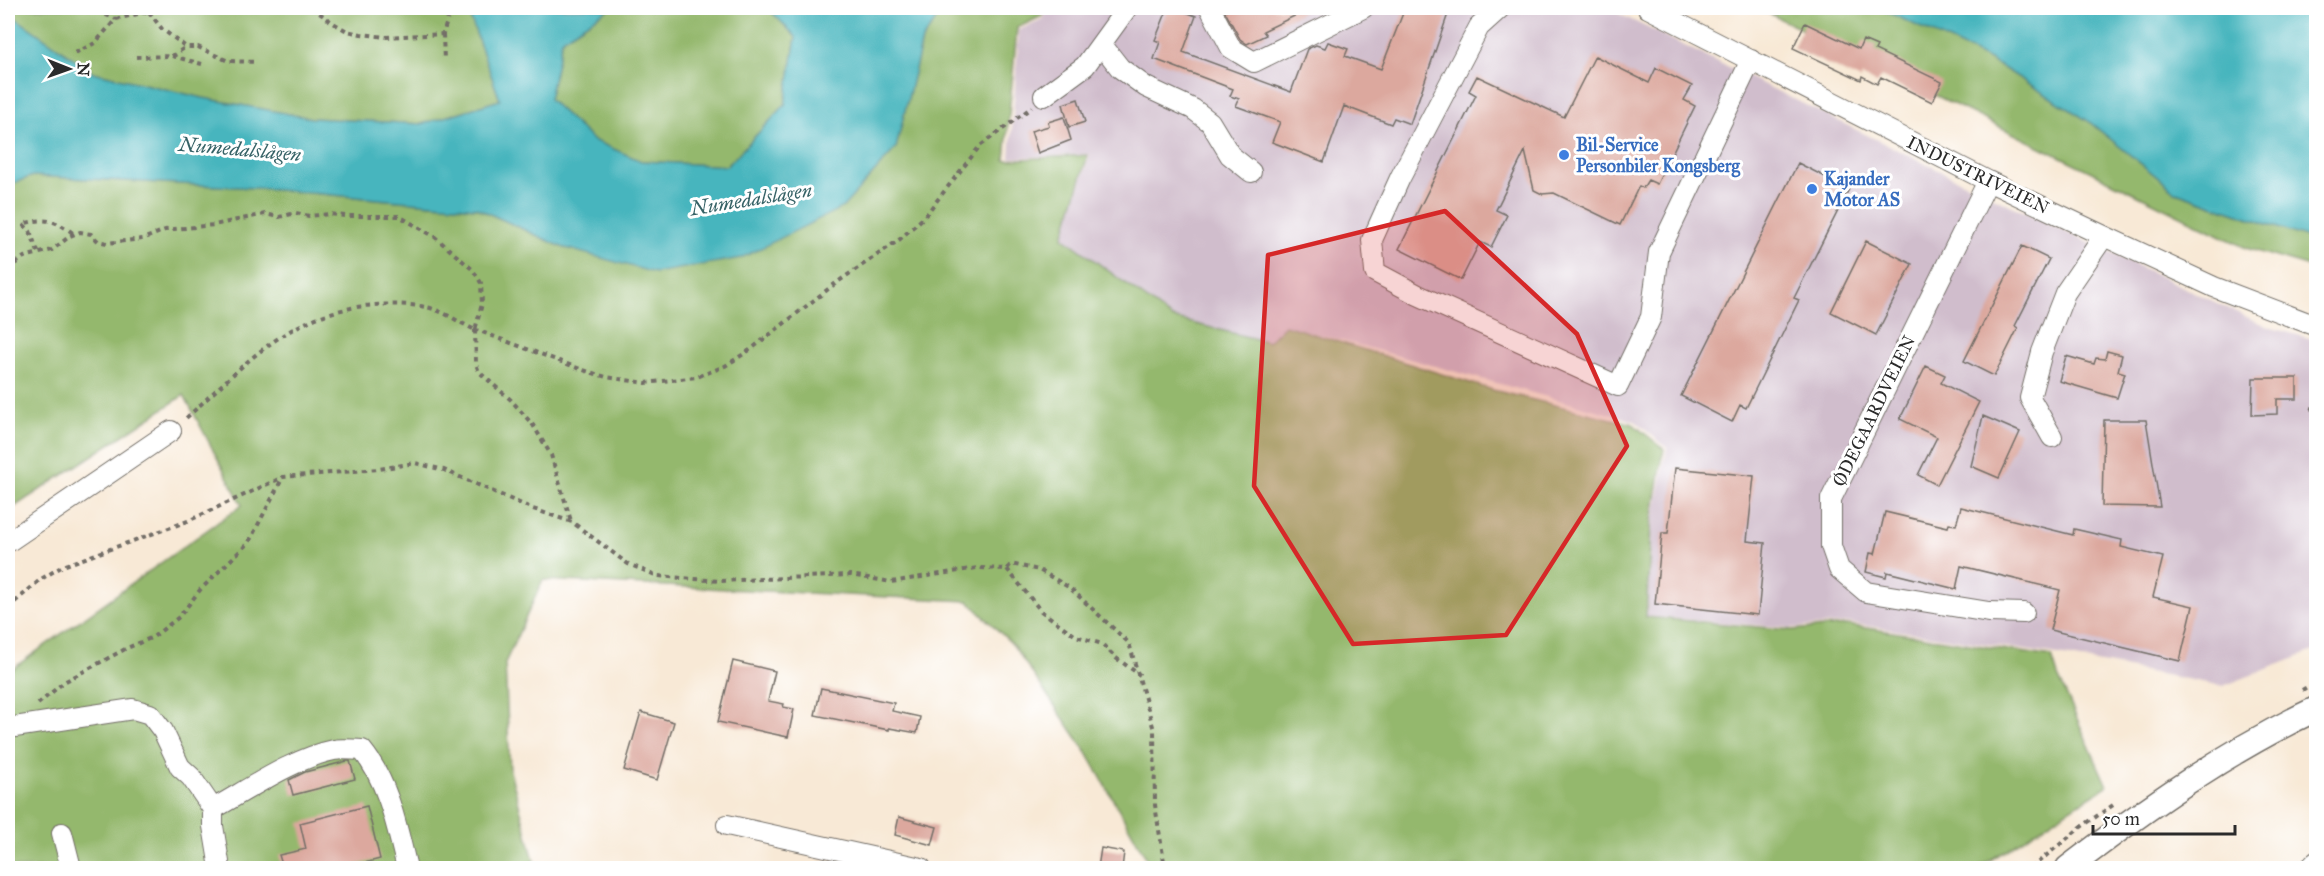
<svg xmlns="http://www.w3.org/2000/svg" width="2324" height="876" font-family="'IM FELL Great Primer',serif">
<style>
.industrial{fill:#d0bdcc}
.forest{fill:#94b86d;stroke:#60724c;stroke-width:1.5}
.water{fill:#46b5be;stroke:#387074;stroke-width:1.5}
.building{fill:#dca89e}
.lines{fill:none;stroke-linecap:round;stroke-linejoin:round}
.minor-casing{stroke:#736e67;stroke-width:22}
.major-casing{stroke:#736e67;stroke-width:27}
.path{stroke:#736e67;stroke-width:4;stroke-dasharray:4.5 4.5;stroke-linecap:butt}
.minor{stroke:#fff;stroke-width:20}
.major{stroke:#fff;stroke-width:24}
.marked{fill:#d62828;fill-opacity:0.2;stroke:#d62828;stroke-width:4.5;stroke-linejoin:round}
.shop-dot{fill:#3f7fe0;stroke:#fff;stroke-width:2}
.labels{text-anchor:middle;dominant-baseline:central;stroke-width:6;stroke-linejoin:round;paint-order:stroke}
.shop-label{font-size:18px;font-weight:bold;fill:#366cbe;stroke:#fff;text-anchor:start}
.street-label{font-size:18px;fill:#2b2b2b;stroke:#fff}
.water-label{font-size:20px;font-style:italic;fill:#366266;stroke:#fff}
</style>
<rect width="100%" height="100%" fill="#fff"/>
<filter id="ink" filterUnits="userSpaceOnUse"><feTurbulence type="fractalNoise" baseFrequency=".0167" numOctaves="2"/><feDisplacementMap in="SourceGraphic" scale="12" xChannelSelector="R" yChannelSelector="G"/><feConvolveMatrix kernelMatrix="1 2 1 2 8 2 1 2 1" color-interpolation-filters="sRGB"/></filter>
<filter id="wash" filterUnits="userSpaceOnUse"><feTurbulence type="fractalNoise" baseFrequency=".008" numOctaves="4" result="noise"/><feDisplacementMap in="SourceGraphic" scale="24" xChannelSelector="R" yChannelSelector="G"/><feGaussianBlur stdDeviation="1.35" result="paint"/><feColorMatrix in="noise" values="0 0 0 0 0 0 0 0 0 0 0 0 0 0 0 0 0 1.4 0 .05"/><feComposite in="paint" operator="in"/></filter>
<g filter="url(#wash)">
<rect width="100%" height="100%" fill="#f8e9d6"/>
<path class="industrial" d="M1043 8H1607L2051 225 2268 327 2316 340V650L2223 686 2064 656 1848 623 1792 628 1647 616 1652 527 1667 448 1635 421 1285 325 1268 342 1173 318 1063 237 1090 154 1010 158 1019 30 1044 18Z"/>
<path class="forest" d="M8 8H467L500 100 422 124 311 118 203 98 93 72 8 13Z
M610 8H768L796 37 785 105 727 166 641 161 633 158 593 140 549 99 562 39Z
M944 8H1042V16L1017 28 1005 160 1088 155 1063 237 1172 318 1268 342 1285 325 1493 390 1633 424 1664 449 1651 527 1646 617 1792 630 1847 625 2052 657 2058 676 2107 786 1978 868H1149V863L1087 753 1013 645 968 601 543 580 505 663 510 771 536 868H8V672L242 505 184 395 8 511V185L33 176 255 188 477 208 562 247 843 207 896 148 922 40Z
M1758 8H1879L1890 12 1992 61 2087 120 2176 192 2316 241V269L2246 248Z"/>
<path class="water" d="M467 8H610L562 39 549 99 593 140 641 161 727 166 785 105 796 37 768 8H944L922 40 896 148 843 207 741 258 655 273 562 247 477 208 255 188 33 176 8 185V13L93 72 203 98 311 118 422 124 500 100Z
M1879 8H2316V241L2176 192 2087 120 1992 61Z"/>
<g id="blocks">
<path class="building" d="M1168 8H1175L1196 16 1183 52 1291 92 1307 49 1316 45 1325 48 1328 42 1348 49 1345 56 1381 69 1405 8H1450L1410 124 1394 118 1391 124 1344 106 1324 162 1272 142 1280 122 1236 106 1239 99 1230 96 1233 89 1154 59 1160 42 1155 40Z
M1223 8H1311L1263 31 1266 35 1247 44 1240 39Z
M1805 23 1859 49 1863 40 1877 46 1875 50 1942 82 1932 102 1881 77 1877 84 1862 76 1861 80 1793 48Z
M1595 56 1649 83 1656 68 1692 86 1684 100 1695 106 1657 184 1648 180 1643 188 1639 186 1620 225 1554 193 1542 194 1534 190 1525 151 1496 210 1507 215 1491 247 1480 242 1461 280 1399 249 1476 95 1469 91 1477 76 1564 117Z
M1078 99 1085 122 1069 127 1063 104Z
M1064 117 1071 140 1038 153 1031 131 1049 126 1048 122Z
M1798 163 1849 189 1794 298 1799 300 1776 347 1746 408 1740 405 1732 422 1681 396Z
M1866 241 1912 264 1876 335 1831 312Z
M2022 246 2049 259 2015 326 2018 328 1994 376 1964 361Z
M2107 351 2122 355 2118 371 2125 373 2117 398 2059 381 2066 356 2094 364 2096 358 2105 359Z
M1926 366 1945 375 1941 383 1979 402 1937 485 1918 475 1937 437 1900 419Z
M2253 378H2297V399H2277V414L2252 415Z
M1983 416 2020 432 1999 478 1971 466Z
M2104 420H2146L2160 507 2102 506Z
M1675 468 1754 476 1747 541 1765 543 1758 615 1655 604 1662 533H1668Z
M1961 507 2073 535 2074 529 2122 540 2121 547 2163 557 2153 597 2193 606 2180 661 2050 630 2060 590 1961 566 1956 589 1887 572 1886 577 1866 572 1870 553 1875 554 1885 512 1948 527 1949 524 1956 525Z
M733 661 775 671 768 701 784 704 783 707 794 709 788 737 718 722Z
M821 688 894 703 892 711 920 717 917 733 889 728V730L815 715Z
M641 712 674 722 657 780 624 770Z
M347 761H350L355 779 293 795 289 780 305 772Z
M367 806 380 859 353 866V868H283L279 855 306 849 300 823Z
M899 817 937 827 932 845 895 835Z
M1101 848 1124 852 1122 868H1098Z"/>
</g>
</g>
<g filter="url(#ink)">
<use href="#blocks" fill-opacity="0" stroke="#736e67" stroke-width="1.5"/>
<g class="lines">
<g class="minor-casing">
<path id="minor" d="M1210 8 1231 48 1254 62 1363 8
M1500 8 1479 27 1400 178 1372 240 1375 272 1418 295 1618 386 1651 317 1659 252 1751 60
M1648 8 1988 181 2104 236 2214 287 2316 326
M1102 45 1120 68 1146 87 1193 109 1210 122 1230 155 1251 172
M1044 96 1085 66 1127 8
M1988 181 1831 499V546L1839 569 1866 592 1989 612 2024 613
M2052 437 2030 398 2042 352 2065 293 2104 236
M8 542 171 431
M8 728 133 709 150 714 163 731 180 767 191 777 213 809
M727 825 921 868
M62 833 71 868
M220 868 213 826V809C249 789 294 758 334 750 342 748 353 750 362 750 389 783 397 828 407 868
M2310 868 2316 862"/>
</g>
<g class="major-casing">
<path id="major" d="M2068 868C2146 808 2227 751 2316 709"/>
</g>
<path class="path" d="M89 8 116 19
M312 8 335 24 347 31 361 34 386 37 443 34 451 8
M149 12 162 29 186 47H198L228 61 257 62
M443 34 444 61
M75 53 95 43 116 19 159 9 213 8
M172 56 202 64
M136 57 172 56 186 47
M38 252 30 231 23 224C45 217 56 220 74 234
M8 269 24 257 52 250 70 236 80 232 91 234 98 241 107 243 143 239 165 230 214 225 265 214 279 217 296 213 309 216 330 214 345 216H399L435 237 472 269 477 276 481 283 482 304 475 330C460 323 442 310 426 307 409 304 392 304 375 305 288 311 245 365 185 419
M474 329 583 370 606 377 646 383 697 377 725 366 750 350 836 283 899 240 924 217 980 146 1032 107
M475 330 476 364 479 372 511 400 533 425 551 455 571 521
M2312 411 2316 399
M1007 569 1041 611 1076 636 1102 644 1116 658 1140 675
M8 608 41 579 63 566 188 521 283 477 379 469 415 463 444 470 533 509 572 522 628 564 658 576 719 581 851 575 891 582 977 568 1007 569 1011 564 1039 570 1070 588 1129 643 1154 730 1155 805 1165 868
M2302 690 2316 682
M38 704 64 682 127 648 153 637 179 617 200 590 249 542 283 477
M2031 868 2081 827 2116 803"/>
<use href="#minor" class="minor"/>
<use href="#major" class="major"/>
</g>
</g>
<path class="marked" d="M1445 211 1577 334 1627 446 1506 635 1353 644 1254 486 1268 255Z"/>
<g class="shop-dot">
<circle cx="1564" cy="155" r="6"/>
<circle cx="1812" cy="189" r="6"/>
</g>
<g class="labels">
<g class="shop-label">
<text x="1576" y="145">Bil-Service<tspan x="1576" dy="21">Personbiler Kongsberg</tspan></text>
<text x="1824" y="179">Kajander<tspan x="1824" dy="21">Motor AS</tspan></text>
</g>
<g class="street-label">
<text transform="translate(1978 175) rotate(26)">INDUSTRIVEIEN</text>
<text transform="translate(1874 411) rotate(-64)">ØDEGAARDVEIEN</text>
</g>
<g class="water-label">
<text transform="translate(240 149) rotate(5)">Numedalslågen</text>
<text transform="translate(751 199) rotate(-9)">Numedalslågen</text>
</g>
</g>
<rect width="2324" height="876" fill="none" stroke="#fff" stroke-width="30"/>
<g transform="translate(69 69) rotate(91)" stroke="#ffffff" stroke-width="4.5" paint-order="stroke">
<path d="M0-4.5L10 22L0 15L-10 22Z" fill="#2b2b2b"/>
<text y="-9" font-size="16" font-weight="bold" text-anchor="middle" fill="#2b2b2b">N</text>
</g>
<path d="M2093 825v9h142v-9" fill="none" stroke="#2b2b2b" stroke-width="3"/>
<text x="2102" y="825" font-size="18" fill="#2b2b2b" stroke="#ffffff" stroke-width="4.5" paint-order="stroke">50 m</text>
</svg>
